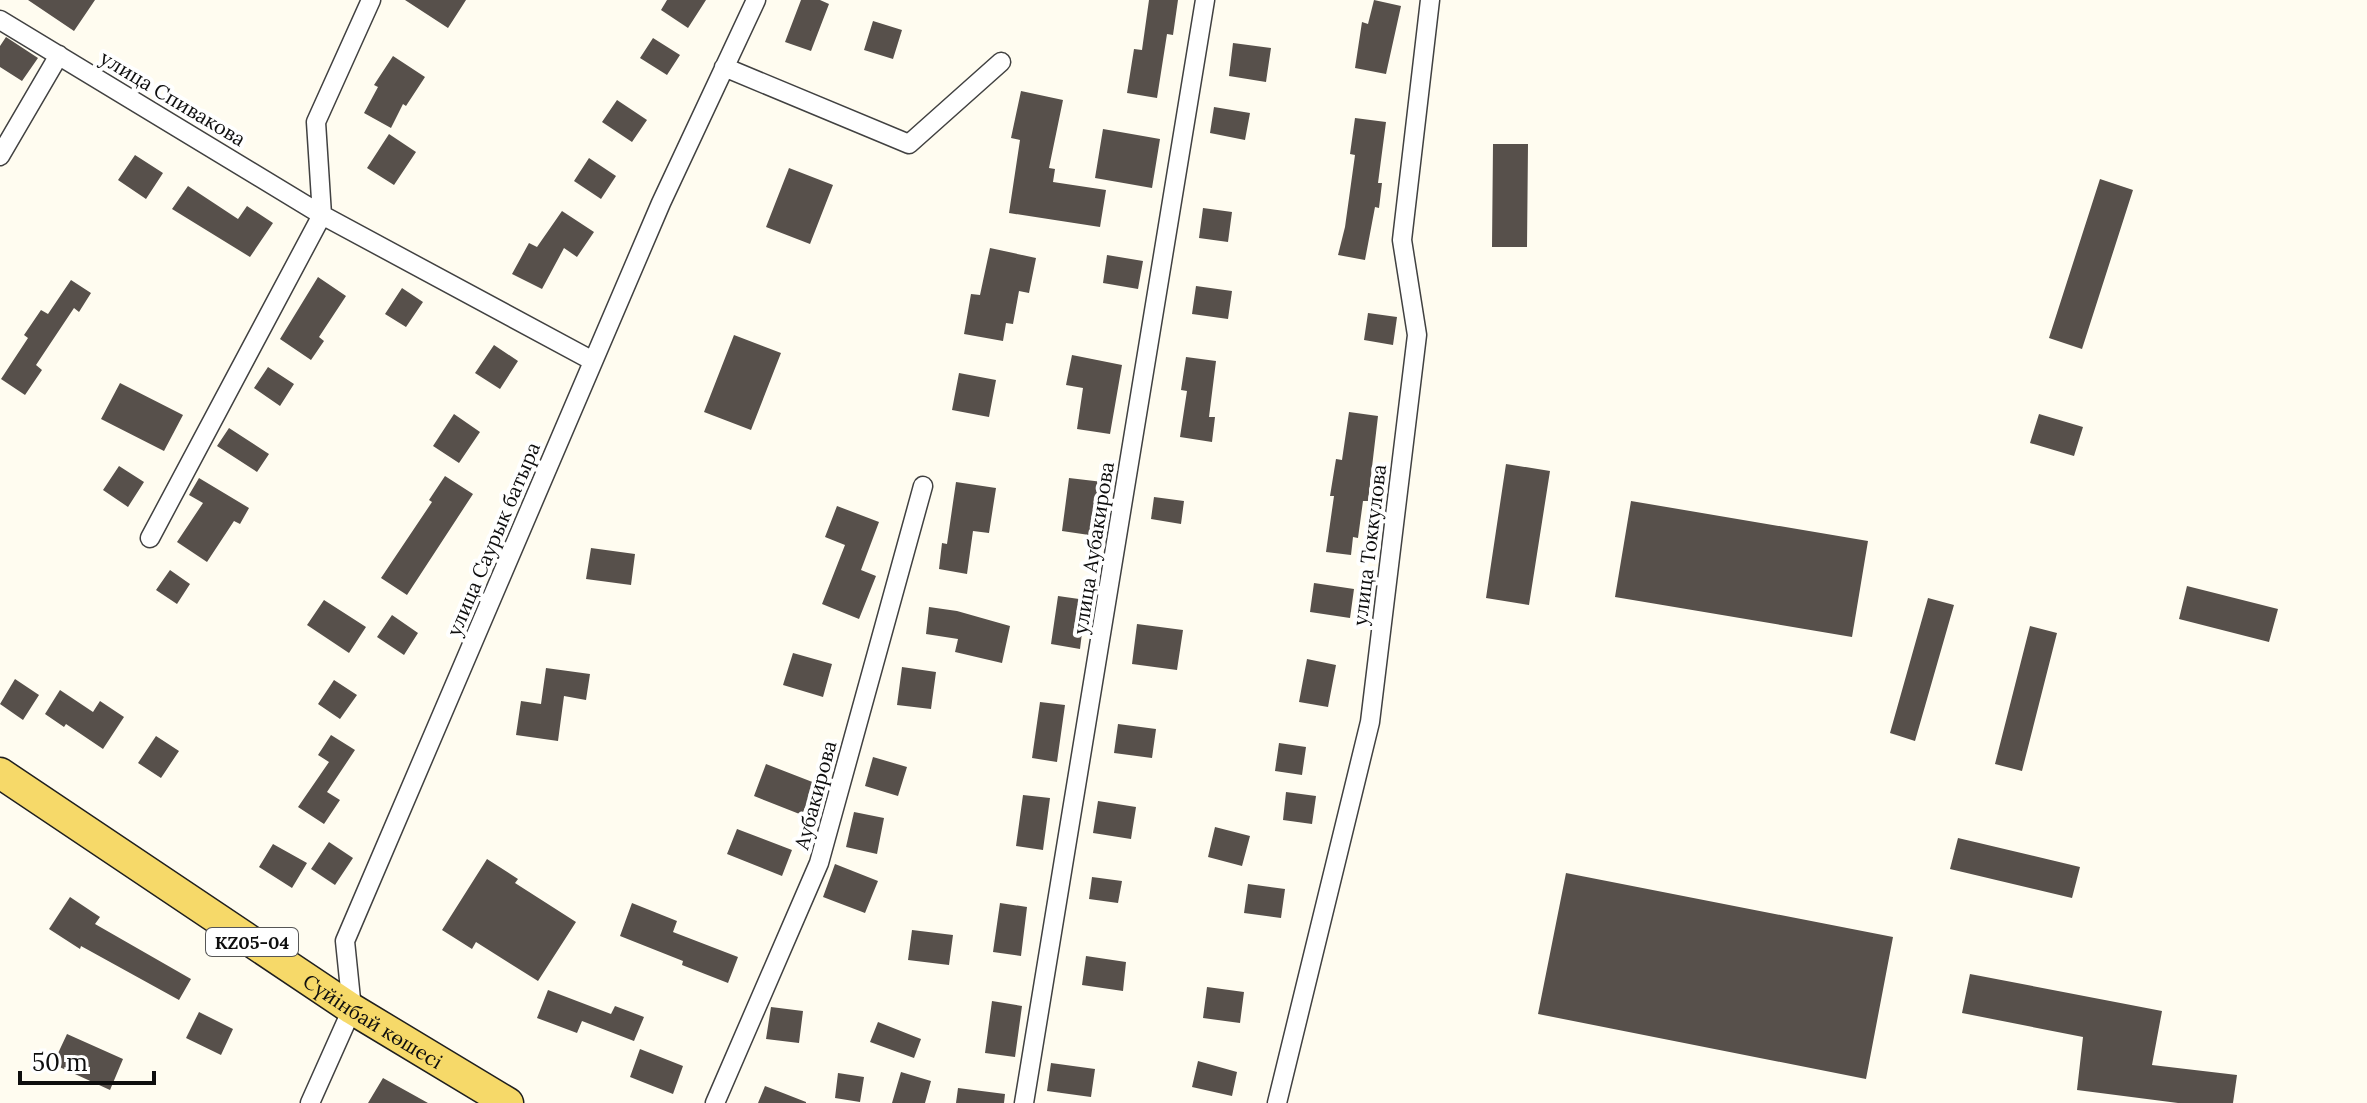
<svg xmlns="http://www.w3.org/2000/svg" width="2367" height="1103" font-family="Lora,serif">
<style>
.building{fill:#57504b}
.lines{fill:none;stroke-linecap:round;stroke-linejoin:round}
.street-casing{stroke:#414141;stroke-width:21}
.primary-casing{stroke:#1f1f1f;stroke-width:33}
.street{stroke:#fff;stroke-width:18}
.primary{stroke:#f6d969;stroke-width:30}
.labels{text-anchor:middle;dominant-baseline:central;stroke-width:8;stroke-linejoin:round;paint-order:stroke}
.shield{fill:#fff;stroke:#565656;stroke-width:2}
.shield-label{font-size:18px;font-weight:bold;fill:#0e0e0e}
.street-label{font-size:20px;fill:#0e0e0e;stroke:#fff}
</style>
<rect width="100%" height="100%" fill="#fffcf0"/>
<path class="building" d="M28 0H95L74 31Z
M405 0H466L448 28Z
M667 0H706L688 28 661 10Z
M801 0H820L829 4 811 51 785 42Z
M1149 0H1178L1173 35 1167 34 1157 98 1127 93 1134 49 1142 50Z
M1374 0 1401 6 1386 74 1355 68 1362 22 1368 24Z
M873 21 902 30 893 59 864 50Z
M6 37 38 58 22 81 0 67V46Z
M653 38 680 55 667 75 640 58Z
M1233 43 1271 48 1266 82 1229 76Z
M393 56 425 77 406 106 403 104 391 128 364 113 378 87 374 85Z
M1021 91 1063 100 1049 168 1055 169 1053 182 1106 190 1100 227 1009 213 1020 140 1011 138Z
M617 100 647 120 632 142 602 122Z
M1214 107 1250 113 1245 140 1210 133Z
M1355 118 1386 122 1378 183H1382L1379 208 1375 207 1365 260 1338 255 1345 227 1355 155 1350 154Z
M1103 129 1160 139 1152 188 1095 178Z
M389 134 416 152 394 185 367 168Z
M1493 144H1528L1527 247H1492Z
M135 155 163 173 146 199 118 180Z
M589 158 616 176 601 199 574 181Z
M789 168 833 185 810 244 766 227Z
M2100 179 2133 190 2082 349 2049 338Z
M188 186 238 219 247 206 273 223 250 257 172 209Z
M1203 208 1232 212 1228 242 1199 238Z
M562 211 594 232 577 257 564 248 542 289 512 274 529 243 537 247Z
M990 248 1036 258 1029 293 1019 291 1013 324 1006 323 1003 341 964 334 971 294 980 295Z
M1107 255 1143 261 1138 289 1103 283Z
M318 277 346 296 319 337 324 341 311 360 280 339Z
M71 280 91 293 79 312 74 308 36 365 42 370 25 395 1 379 28 338 24 335 41 310 48 314Z
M1196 286 1232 291 1228 319 1192 314Z
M402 288 423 302 406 327 385 314Z
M1368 313 1397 317 1393 345 1364 340Z
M734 335 781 353 751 430 704 412Z
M494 345 518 361 500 389 475 373Z
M1072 355 1122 365 1110 434 1077 429 1083 388 1066 385Z
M1186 357 1216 361 1209 417H1215L1212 442 1180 437 1187 391 1181 390Z
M268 367 294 384 280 406 254 388Z
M959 373 996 380 989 417 952 410Z
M120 383 183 415 164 451 101 419Z
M1349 412 1378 416 1368 501H1363L1358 538 1353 537 1351 555 1326 552 1334 496H1330L1336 459 1342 460Z
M454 414 480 432 459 463 433 446Z
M2039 414 2083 427 2074 456 2030 443Z
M229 428 269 454 257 472 217 446Z
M1506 464 1550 471 1529 605 1486 598Z
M119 466 144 482 128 507 103 490Z
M445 476 473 494 407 595 381 578 432 502 429 500Z
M199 478 249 508 240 524 234 521 207 562 177 542 203 503 189 495Z
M1069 478 1103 482 1096 536 1062 531Z
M956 482 996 488 989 533 973 531 967 574 939 569 942 543 947 544Z
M1154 497 1184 501 1181 524 1151 519Z
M1631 501 1868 541 1852 637 1615 597Z
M837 506 879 522 861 570 876 576 859 619 822 604 845 545 825 537Z
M591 548 635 554 631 585 586 579Z
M170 570 190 584 177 604 156 590Z
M1314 583 1354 589 1350 618 1310 612Z
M2187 586 2278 609 2269 642 2179 619Z
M1058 596 1086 600 1080 649 1051 644Z
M1928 598 1954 605 1915 741 1890 733Z
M324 600 366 627 349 653 307 625Z
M929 607 957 611 1010 626 1002 663 955 652 958 639 926 634Z
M392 615 418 633 404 655 377 637Z
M1137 624 1183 630 1177 670 1132 664Z
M2030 626 2057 633 2022 771 1995 764Z
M793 653 832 664 823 697 783 685Z
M1307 659 1336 665 1328 707 1299 702Z
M902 667 936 672 931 709 897 705Z
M546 668 590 674 586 700 564 696 558 741 516 735 521 701 541 704Z
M15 679 39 695 23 720 0 704Z
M334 680 357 695 340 719 318 704Z
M60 690 93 712 100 701 124 717 103 749 66 724 64 727 45 714Z
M1040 702 1065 705 1057 762 1032 758Z
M1118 724 1156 729 1152 758 1114 753Z
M331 735 355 750 327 792 340 800 324 824 298 807 329 762 318 755Z
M156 736 179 751 161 778 138 763Z
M1279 743 1306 747 1302 775 1275 771Z
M873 757 907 767 898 796 865 786Z
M766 764 815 783 802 815 754 796Z
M1286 792 1316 796 1312 824 1283 820Z
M1023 795 1050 798 1043 850 1016 846Z
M1098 801 1136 807 1131 839 1093 833Z
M854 812 884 818 877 854 846 847Z
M1215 827 1250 836 1242 866 1208 857Z
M737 829 792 850 782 876 727 854Z
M1958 838 2080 867 2072 898 1950 869Z
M329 842 353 858 335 885 311 869Z
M273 844 307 863 292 888 259 867Z
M487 859 518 879 515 883 576 922 538 981 476 942 472 949 442 930Z
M835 864 878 881 865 913 823 897Z
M1566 873 1893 937 1866 1079 1538 1014Z
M1092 877 1122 881 1118 903 1089 899Z
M1248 884 1285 889 1281 918 1244 913Z
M70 897 100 917 95 924 191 979 179 1000 81 946 80 949 49 929Z
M632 903 677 921 673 932 738 957 728 983 682 965 683 961 620 936Z
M1000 903 1027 907 1021 956 993 952Z
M912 930 953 935 949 965 908 960Z
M1086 956 1126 962 1123 991 1082 985Z
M1970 974 2162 1011 2152 1065 2237 1075 2233 1103H2178L2077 1090 2083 1037 1962 1013Z
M1207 987 1244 992 1240 1023 1203 1018Z
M548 990 611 1014 615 1006 644 1017 634 1041 582 1021 577 1033 537 1018Z
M992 1001 1022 1006 1015 1057 985 1053Z
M771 1007 803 1011 799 1043 766 1039Z
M199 1012 233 1029 221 1055 186 1038Z
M878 1022 921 1039 914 1058 870 1042Z
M67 1034 123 1059 110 1090 53 1064Z
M640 1049 683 1066 673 1094 630 1077Z
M1198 1061 1237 1072 1232 1096 1192 1087Z
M1051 1063 1095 1069 1091 1097 1047 1091Z
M901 1072 931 1081 925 1103H892Z
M838 1073 864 1077 860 1102 835 1098Z
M383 1078 428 1103H368Z
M765 1086 806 1102V1103H758Z
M958 1088 1005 1094 1004 1103H956Z"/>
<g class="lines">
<g class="street-casing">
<path id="street" d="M371 0 316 122 322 215 593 361
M0 20 322 215 150 538
M724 67 909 144 1001 62
M0 156 59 55
M310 1103 352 1009 345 941 661 203 756 0
M715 1103 819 863 923 486
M1024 1103 1205 0
M1277 1103 1370 722 1417 335 1402 240 1430 0"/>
</g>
<g class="primary-casing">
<g id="primary">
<path id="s1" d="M0 773 352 1009 508 1103"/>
</g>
</g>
<use href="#street" class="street"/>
<use href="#primary" class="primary"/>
</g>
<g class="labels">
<rect class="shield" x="206" y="928" width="92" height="28" rx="6"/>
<g class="shield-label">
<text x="252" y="942">KZ05-04</text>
</g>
<g class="street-label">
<text transform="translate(173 98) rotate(31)">улица Спивакова</text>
<text transform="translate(493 539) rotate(-67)">улица Саурык батыра</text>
<text transform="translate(1369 545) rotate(-83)">улица Токкулова</text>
<text transform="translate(1093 548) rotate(-81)">улица Аубакирова</text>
<text transform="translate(815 795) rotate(-75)">Аубакирова</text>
<text stroke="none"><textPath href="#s1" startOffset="448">Сүйінбай көшесі</textPath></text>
</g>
</g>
<path d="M20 1071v12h134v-12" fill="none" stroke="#0e0e0e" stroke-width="4"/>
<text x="32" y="1071" font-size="24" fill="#0e0e0e" stroke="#ffffff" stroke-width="6" paint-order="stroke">50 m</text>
</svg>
